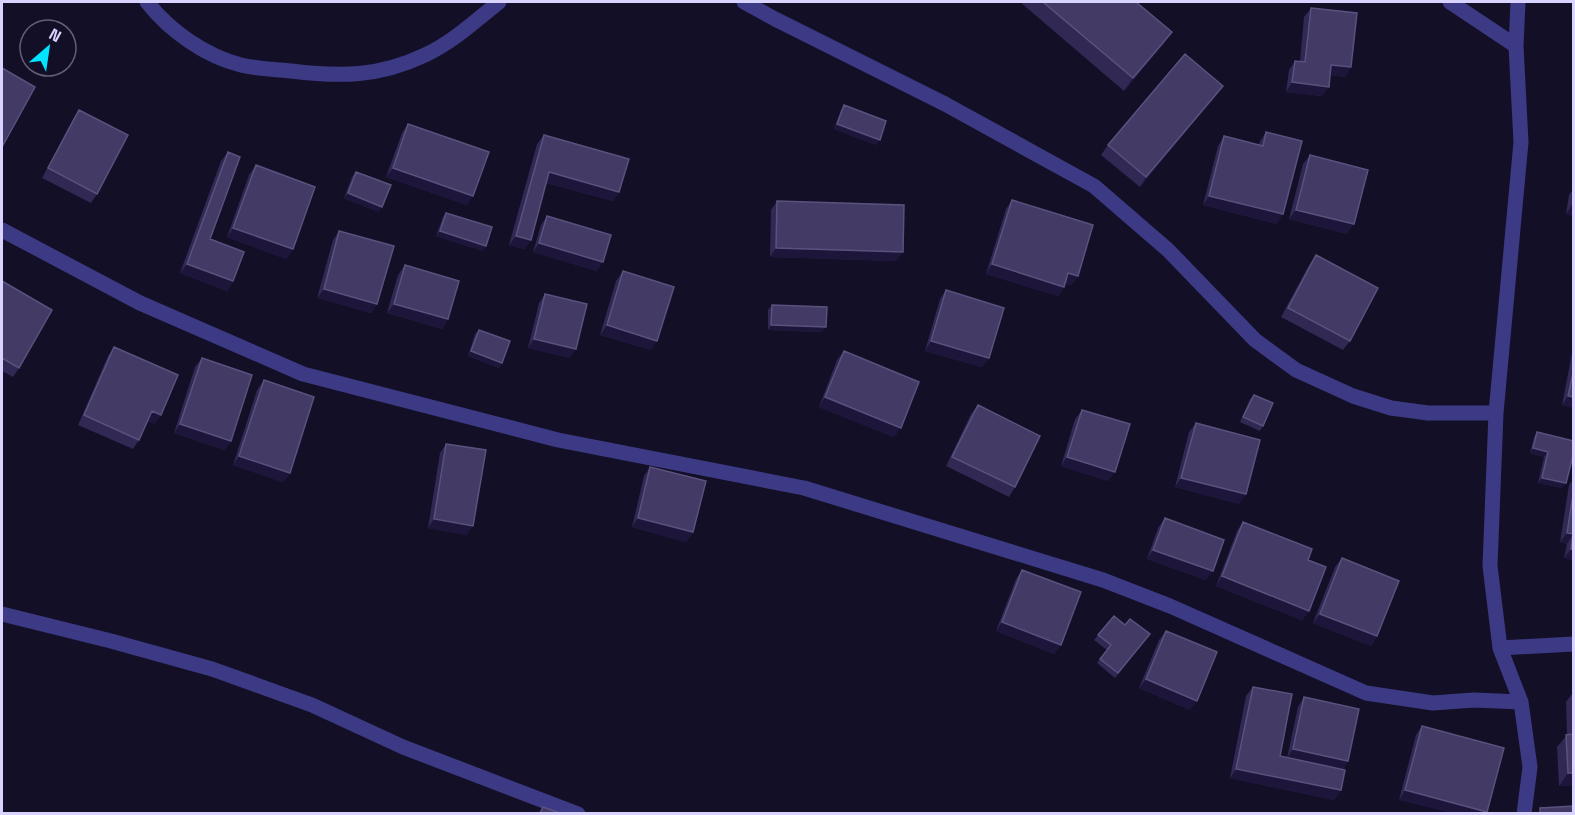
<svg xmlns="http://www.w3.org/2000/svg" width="1575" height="815" font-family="'Space Grotesk',sans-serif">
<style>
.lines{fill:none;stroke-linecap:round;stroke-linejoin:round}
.lane{stroke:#3d3a85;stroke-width:15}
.street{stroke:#3d3a85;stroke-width:15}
.wall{fill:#312854}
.shaded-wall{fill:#1d163a}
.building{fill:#433a66;stroke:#5a527e;stroke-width:1.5}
</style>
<rect width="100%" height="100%" fill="#130f26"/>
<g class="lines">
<path class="lane" d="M147 2C170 31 205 56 241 65 256 69 274 69 291 71 340 77 379 77 425 55 453 42 475 21 499 2
M744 2 775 19 945 104
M2 614 111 641 212 669 312 705 403 747 578 814"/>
<path class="street" d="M1450 2 1516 46
M1518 2 1516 46 1521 142 1496 413 1490 566 1500 648 1521 702 1530 767 1524 814
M945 104 1094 186 1168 250 1255 340 1296 370 1353 396 1391 408 1428 413H1496
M2 230 140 303 303 374 558 440 804 488 1103 580 1170 606 1366 693 1433 703 1474 700 1521 702
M1500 648 1574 644"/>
</g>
<path class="wall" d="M1020 2H1136L1172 32 1163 45 1124 91Z
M1311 8 1351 67 1345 77 1330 75 1322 96 1286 92 1289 70 1295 61H1300L1304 17Z
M1216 95 1140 187 1101 155 1108 145Z
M844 105 876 145 834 129 841 110Z
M79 110 97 194 91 203 42 178 73 119Z
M408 124 467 205 386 177 402 133Z
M1266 132 1277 224 1203 205 1218 146 1224 136 1259 145 1260 141Z
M544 135 619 192 613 201 546 183 531 240 524 249 509 245 537 144Z
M228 152 210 239 233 281 227 291 180 273 221 161Z
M1310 155 1347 234 1289 219 1303 164Z
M256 165 293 249 286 259 227 237 249 175Z
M356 172 379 212 344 198 352 177Z
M1574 188V216L1566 214 1569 195Z
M1012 200 1078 276 1071 285 1065 283 1064 287 1058 296 986 274 1006 209Z
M777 201 896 261 770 257 771 210Z
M446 213 483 251 436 236 443 217Z
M547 216 597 271 533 252 541 225Z
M339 231 377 304 371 313 317 298 333 240Z
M1316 255 1350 341 1343 350 1281 317 1309 265Z
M405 265 448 319 442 329 387 313 398 275Z
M623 271 651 350 600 335 616 281Z
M2 281 19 368 13 377 2 371Z
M946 290 989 358 982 367 925 351 940 299Z
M545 294 570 358 528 348 539 303Z
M772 305 822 332 768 330V310Z
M479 330 502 363 499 368 468 356 475 334Z
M114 347 155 424 147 421 139 440 133 449 78 425 108 356Z
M844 351 894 437 819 407 837 360Z
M1574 351V408L1562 405 1572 353Z
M202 358 231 441 224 450 174 433 195 367Z
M264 380 290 473 283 482 233 465 257 390Z
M1254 395 1263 426 1260 431 1240 422 1250 399Z
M978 405 1015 487 1009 497 946 466 971 414Z
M1082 410 1108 481 1061 466 1075 419Z
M1196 423 1239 504 1175 487 1189 432Z
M1537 432 1574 441V458H1572L1562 488 1538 483 1544 457 1530 453 1534 437Z
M446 444 467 535 428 528 440 453Z
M650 467 693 532 686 542 632 527 644 476Z
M1574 479V560L1564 558 1567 544 1560 542 1569 485Z
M1165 518 1206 580 1147 559 1158 528Z
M1243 522 1308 560 1309 611 1302 620 1216 586 1237 531Z
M1342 558 1377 636 1371 646 1313 623 1335 567Z
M1022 570 1061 645 1054 654 996 631 1016 579Z
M1125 625 1150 634 1115 678 1097 663 1107 650 1094 640 1098 635Z
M1166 631 1190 710 1139 688 1159 640Z
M1253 687 1280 756 1287 758 1298 707 1304 697 1348 761 1343 769 1341 790 1334 800 1230 778 1246 696Z
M1574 691V785L1559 786 1557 747 1567 735 1566 702Z
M1422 726 1487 812 1399 800 1416 735Z"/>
<path class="shaded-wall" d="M1172 32 1163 45 1124 91 1133 78Z
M1331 65 1351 67 1345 77 1325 74Z
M1292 82 1329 87 1322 96 1286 92Z
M1223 86 1216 95 1140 187 1146 177Z
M837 124 880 140 876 145 834 129Z
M393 168 473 196 467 205 386 177Z
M549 172 619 192 613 201 542 182Z
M348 193 382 207 379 212 344 198Z
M1209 196 1283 214 1277 224 1203 205Z
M1572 205 1574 206V216L1566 214Z
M1296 210 1354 224 1347 234 1289 219Z
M233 228 293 249 286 259 227 237Z
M440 231 486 246 483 251 436 236Z
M516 236 531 240 524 249 509 245Z
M539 243 603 262 597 271 533 252Z
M776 248 903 252 896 261 770 257Z
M187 264 233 281 227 291 180 273Z
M992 264 1064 287 1058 296 986 274Z
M1068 273 1078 276 1071 285 1062 282Z
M324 289 377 304 371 313 317 298Z
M394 304 448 319 442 329 387 313Z
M607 325 657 341 651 350 600 335Z
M771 325 826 327 822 332 768 330Z
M534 339 576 349 570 358 528 348Z
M931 341 989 358 982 367 925 351Z
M471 351 502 363 499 368 468 356Z
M1568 396 1574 397V408L1562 405Z
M825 397 901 428 894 437 819 407Z
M152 411 161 415 155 424 145 420Z
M180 424 231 441 224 450 174 433Z
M1533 448 1548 452 1544 457 1530 453Z
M239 456 290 473 283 482 233 465Z
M1067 457 1115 472 1108 481 1061 466Z
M1181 478 1246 494 1239 504 1175 487Z
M1542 478 1566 483 1562 488 1538 483Z
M638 518 693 532 686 542 632 527Z
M434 519 473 526 467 535 428 528Z
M1567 533 1573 534 1567 544 1560 542Z
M1571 549 1574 550V560L1564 558Z
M1153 550 1213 571 1206 580 1147 559Z
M1222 576 1309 611 1302 620 1216 586Z
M1320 614 1377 636 1371 646 1313 623Z
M1002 622 1061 645 1054 654 996 631Z
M1146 679 1197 701 1190 710 1139 688Z
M1293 749 1348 761 1342 770 1287 758Z
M1236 769 1341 790 1334 800 1230 778Z
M1568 773H1574V785L1559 786Z
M1405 790 1487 812V813H1451L1399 800Z"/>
<path class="building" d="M1043 2H1136L1172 32 1133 78Z
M1311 8 1357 13 1351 67 1331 65 1329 87 1292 82 1295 61 1305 62Z
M1185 54 1223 86 1146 177 1108 145Z
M2 68 35 87 2 147Z
M844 105 886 121 880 140 837 124Z
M79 110 128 135 97 194 48 168Z
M408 124 489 152 473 196 393 168Z
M1266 132 1302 141 1283 214 1209 196 1224 136 1263 146Z
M544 135 629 159 619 192 549 172 531 240 516 236Z
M228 152 240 157 210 239 244 252 233 281 187 264Z
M1310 155 1368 170 1354 224 1296 210Z
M256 165 315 187 293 249 233 228Z
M356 172 391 185 382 207 348 193Z
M1012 200 1093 225 1078 276 1068 273 1064 287 992 264Z
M777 201 904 205 903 252 776 248Z
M446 213 492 227 486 246 440 231Z
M547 216 611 235 603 262 539 243Z
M339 231 394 246 377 304 324 289Z
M1316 255 1378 288 1350 341 1288 308Z
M405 265 459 281 448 319 394 304Z
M623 271 674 287 657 341 607 325Z
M2 281 52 310 19 368 2 358Z
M946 290 1004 308 989 358 931 341Z
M545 294 587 304 576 349 534 339Z
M772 305 827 307 826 327 771 325Z
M479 330 510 341 502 363 471 351Z
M114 347 178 375 161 415 152 411 139 440 84 415Z
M844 351 919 382 901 428 825 397Z
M202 358 252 375 231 441 180 424Z
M1574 369V397L1568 396Z
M264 380 314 397 290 473 239 456Z
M1254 395 1273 403 1263 426 1243 417Z
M978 405 1040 436 1015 487 952 457Z
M1082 410 1130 424 1115 472 1067 457Z
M1196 423 1260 440 1246 494 1181 478Z
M1537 432 1574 441V452L1566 483 1542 478 1548 452 1533 448Z
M446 444 486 450 473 526 434 519Z
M650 467 706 481 693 532 638 518Z
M1574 489V550L1571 549 1573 534 1567 533Z
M1165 518 1224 540 1213 571 1153 550Z
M1243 522 1312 549 1308 560 1326 567 1309 611 1222 576Z
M1342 558 1399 581 1377 636 1320 614Z
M1022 570 1081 592 1061 645 1002 622Z
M1114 616 1125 625 1130 619 1150 634 1118 673 1100 659 1111 645 1098 635Z
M1166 631 1217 652 1197 701 1146 679Z
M1253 687 1292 694 1280 756 1345 770 1341 790 1236 769Z
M1304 697 1359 709 1348 761 1293 749Z
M1422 726 1504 748 1487 812 1405 790Z
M1574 734V773H1568L1566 735Z
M1574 806V813H1540V808Z
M543 807 560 813H540Z"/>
<rect width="1575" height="815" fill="none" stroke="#d9d4ff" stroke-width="6"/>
<g transform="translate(48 48) rotate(29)"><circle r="28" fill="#130f26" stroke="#625e7d" stroke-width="1.5"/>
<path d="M0-4.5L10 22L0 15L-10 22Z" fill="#00e5ff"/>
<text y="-9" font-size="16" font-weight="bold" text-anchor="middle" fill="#d9d4ff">N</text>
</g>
</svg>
